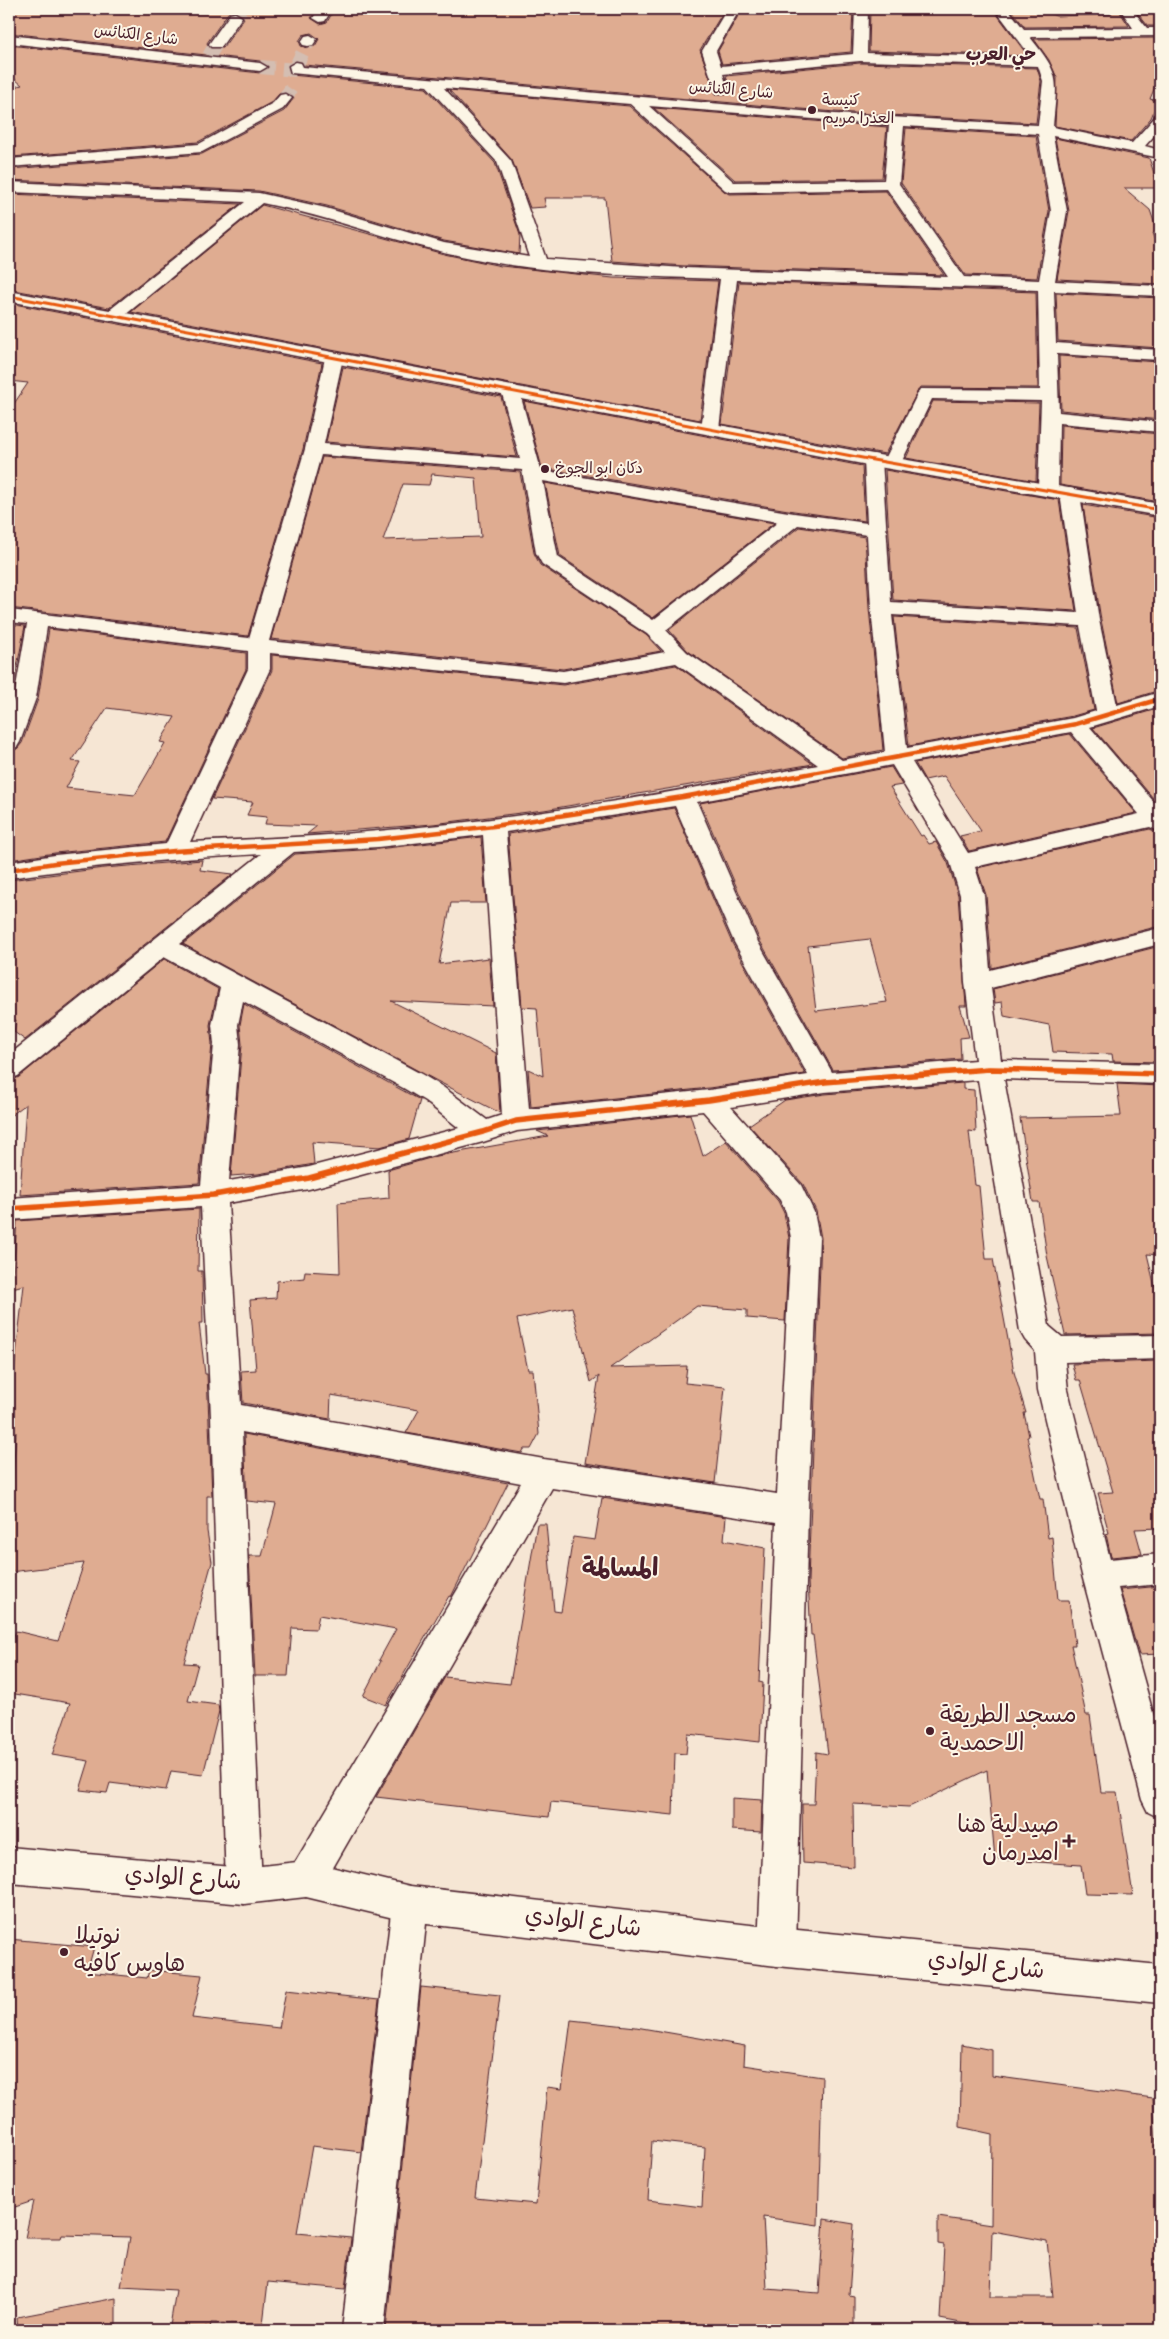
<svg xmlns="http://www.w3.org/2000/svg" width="1169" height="2339" font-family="Dekko,'Playpen Sans Arabic',sans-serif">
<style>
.building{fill:#dfac91;stroke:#4a1f2b;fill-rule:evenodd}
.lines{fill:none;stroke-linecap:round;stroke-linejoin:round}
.street-tunnel{stroke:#d4beb2;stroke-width:14;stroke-dasharray:14 8;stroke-linecap:butt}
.street-casing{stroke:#4a1f2b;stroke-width:3}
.secondary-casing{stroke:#4a1f2b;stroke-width:3}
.street{fill:#fcf5e5;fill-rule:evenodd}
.secondary{fill:#fcf5e5;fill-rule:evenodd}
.cycleway-far2-casing{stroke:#fcf5e5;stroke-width:5}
.cycleway-far1-casing{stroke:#fcf5e5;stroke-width:7}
.cycleway-casing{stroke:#fcf5e5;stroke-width:9}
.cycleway-far2{stroke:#e8590c;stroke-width:3}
.cycleway-far1{stroke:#e8590c;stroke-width:4.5}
.cycleway{stroke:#e8590c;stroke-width:5.5}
.poi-dot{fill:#4a1f2b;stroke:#fcf5e5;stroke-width:2}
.labels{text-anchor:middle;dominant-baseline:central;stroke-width:4;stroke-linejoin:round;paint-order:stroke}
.far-street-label{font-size:16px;fill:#4a1f2b;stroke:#fcf5e5}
.far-poi-label{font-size:16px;fill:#4a1f2b;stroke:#fcf5e5;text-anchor:start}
.far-neighbourhood-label{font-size:18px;font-weight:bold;fill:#4a1f2b;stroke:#fcf5e5}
.near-poi-label{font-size:24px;fill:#4a1f2b;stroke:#fcf5e5;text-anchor:start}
.near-street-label{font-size:24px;fill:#4a1f2b;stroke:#fcf5e5}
.district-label{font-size:25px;font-weight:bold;fill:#4a1f2b;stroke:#fcf5e5}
</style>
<rect width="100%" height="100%" fill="#f6e6d4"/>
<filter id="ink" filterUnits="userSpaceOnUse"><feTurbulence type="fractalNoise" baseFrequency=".02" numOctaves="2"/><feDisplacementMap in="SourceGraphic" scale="10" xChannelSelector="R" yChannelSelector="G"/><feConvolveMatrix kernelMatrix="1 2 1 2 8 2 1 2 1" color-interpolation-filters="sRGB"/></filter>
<g filter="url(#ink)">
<path class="building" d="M9 9H317L311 18 320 24 327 22 334 10 386 11 387 9H725L700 50 716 94H726L730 90 726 76 860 63 1037 68 1041 81 1036 123 835 112 304 65 301 61 296 60 287 65 291 75 426 88 495 163 520 235 519 254 444 241 327 206 259 191 9 180 10 169 202 154 284 111 294 98 286 92 280 93 272 102 198 142 12 157 13 152H10L12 132H9V88L22 85 9 74V45L260 73 269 66 260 61 9 33ZM236 11 244 18 223 48H209L207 43 228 13ZM311 33 319 39 315 46 308 48 301 46 299 41 303 35Z
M742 9H853L851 52 722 64 718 51Z
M870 9H993L1028 56 869 51Z
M1010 9H1047L1051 14 1056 16 1112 14 1109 9H1118L1129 26 1025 27Z
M1134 9H1160V26H1148Z
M1160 38V75L1150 99 1158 101 1151 118 1131 141 1055 126 1057 78 1049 60 1034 39Z
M449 90 629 106 724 191 729 194 886 191 944 275 685 266 612 261 605 198H544L546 207 530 208 512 160Z
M654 108 887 127 882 178 735 180Z
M906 128 1036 136 1049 211 1037 278 965 275 901 183Z
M1055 138 1149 158 1159 188H1124L1150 210 1158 233H1152L1160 254V284L1057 279 1069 211Z
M9 194 240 204 109 308 9 289Z
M262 205 444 254 501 266 613 278 718 281 700 420 131 312Z
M739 282 1036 292 1038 388 920 387 885 454 722 424Z
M1056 293 1160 298V348L1058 341Z
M9 303 322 363 303 449 248 636 9 608V411L28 383 9 381Z
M1059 356 1160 362V420L1061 410Z
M343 367 501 397 517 457 326 442Z
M524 401 862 466 865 521 794 511 542 468Z
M933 401 1039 403 1036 481 906 458Z
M1061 425 1160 434V502L1060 485Z
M322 457 520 472 534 553 540 565 646 635 661 651 563 669 271 639ZM432 474 476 478 481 537 383 540 403 484 429 485Z
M885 470 1059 500 1076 611 893 600Z
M545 483 774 523 653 618 560 556Z
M1083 505 1160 518V638H1155L1159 650H1157L1160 690 1118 703 1101 620Z
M799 527 865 537 869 608 883 750 842 758 688 651 669 630Z
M894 617 1078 628 1094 710 1073 716 909 746Z
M9 624 25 626 9 708Z
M49 629 246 653V669L165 842 55 853 9 860V751L17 749 22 743 38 699ZM107 708 175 717 160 742 165 743 135 795 66 788 80 762 72 761Z
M272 655 563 685 676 665 813 764 544 810 433 824 307 834 317 826 265 824 267 817 247 815 253 802 212 799 272 670Z
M1160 708V806L1093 728Z
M1070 734 1136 813 969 851 960 836 981 831 944 776 925 780 915 763Z
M891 767 902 785 890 787 921 836 923 835 929 844 936 842 948 863 958 895 966 1006H960L969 1037 960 1038 961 1059 833 1070 760 941 700 803ZM870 939 887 1002 816 1011 808 946Z
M674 808 732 943 805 1074 709 1088 531 1107 528 1069 543 1076 537 1008 522 1007 508 834Z
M1150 829 1160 834V926L992 968 986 895 977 868Z
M481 837 486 903H451L439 964 489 958 493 1006 391 1001 496 1053 500 1113 437 1081 183 944 295 854 378 849Z
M202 860 200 870 233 874 25 1040 14 1032 16 1020H9V880L104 868Z
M1160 946V1062L1113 1061 1112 1054 1053 1052 1049 1025 1004 1016 1002 1002 995 1003 993 989Z
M164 959 218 989 210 1025 212 1044 199 1183 20 1195 26 1104 9 1117V1082L19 1077Z
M244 1004 420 1100 409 1139 380 1147 312 1142 314 1164 258 1174 231 1176 242 1044 240 1025Z
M963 1083V1089L974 1090 976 1132 969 1131 975 1185 979 1186 986 1259H993L1014 1372 1026 1413H1024L1029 1436H1027L1040 1499H1043L1048 1538 1052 1537 1058 1600H1069L1075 1645H1071L1086 1715H1090L1101 1792H1117L1133 1895 1085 1894 1081 1865 995 1859 987 1770 909 1807 853 1804 854 1867 803 1863 802 1804H814L816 1752 828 1754 813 1635H811L808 1581 821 1238 816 1211 803 1184 749 1125 785 1100 825 1094Z
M1117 1084 1160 1086V1255L1147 1254 1160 1308V1333L1065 1335 1047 1256 1039 1202H1033L1020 1118 1121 1116Z
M690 1114 703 1156 726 1141 778 1201 784 1213 789 1238 785 1321 747 1318V1310L697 1306 610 1368 687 1366 685 1383 725 1387 715 1483 585 1463 599 1376 591 1382 572 1307 517 1319 528 1370H533L539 1434 531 1449H524L522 1453 406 1433 419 1410 331 1395 330 1419 243 1403 241 1371 256 1370 250 1300 276 1298 277 1281 304 1278 305 1271 340 1273 338 1203 389 1198 388 1170 437 1156 548 1136 537 1131Z
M199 1209 198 1271H202L203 1323H199L205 1374H207L212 1496H207V1531L212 1562 184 1663 198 1664 188 1701 218 1705 219 1711 203 1775 171 1771 166 1790 110 1783 107 1793 80 1790 89 1761 52 1755 70 1703 9 1693V1647L16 1631 58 1641 84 1563 10 1572 12 1544H9V1536L16 1432 9 1433V1415L24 1285 12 1288 17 1221Z
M1158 1361 1160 1372V1528L1135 1529 1142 1554 1111 1557 1106 1534 1109 1533 1098 1493 1113 1492 1080 1380H1076L1072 1364Z
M244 1434 508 1483 451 1597 449 1596 386 1705 363 1696 381 1661 379 1660 396 1629 319 1615 316 1629 292 1628 288 1676H255L249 1556H262L276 1504 247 1501Z
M602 1498 726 1517 724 1540 765 1548 759 1682 763 1683 760 1742 688 1734 686 1754 675 1753 673 1815 551 1802 549 1817 376 1797 445 1677 510 1684 537 1524H546L554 1611 561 1612 573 1537 595 1540Z
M1160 1586V1654L1139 1655 1120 1590Z
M732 1798 762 1800 761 1832 732 1830Z
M9 1939 94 1947 87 1972 147 1978 149 1970 202 1975 192 2018 279 2028 286 1990 379 2000 361 2152 312 2146 297 2233 351 2238 345 2289 268 2282 263 2324 211 2323 210 2328 170 2326 176 2290 121 2287 130 2237 62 2235 61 2238H25L33 2201 9 2209Z
M421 1987 500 1995 475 2198 536 2204 547 2087 562 2089 571 2020 636 2027 745 2046 744 2065 822 2077 818 2225 763 2217 767 2289 819 2293 824 2219 854 2224 849 2295 854 2296V2329L821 2325V2330H386ZM652 2141 705 2147 702 2207 648 2200Z
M962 2044 992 2050V2076L1153 2098 1158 2177H1160V2330H998L940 2319 944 2245 938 2244V2217L991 2225 992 2134 960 2127ZM992 2231 1047 2241 1053 2297H990Z
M116 2298V2330H18L17 2317Z"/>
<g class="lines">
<path class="street-tunnel" d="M235 17 241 9
M209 56 216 44
M296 66 308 42
M260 67 296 70
M285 98 291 89"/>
<g class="street-casing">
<path id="street" d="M319 9H332L325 21 320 22 313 18Z
M727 9H740L716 51 721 66 853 54 855 9H868L867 53 1032 58 995 9H1008L1024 29 1133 28 1120 9H1132L1147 28H1160V36L1030 37C1062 77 1057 78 1053 127L1132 143 1155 117 1160 116V129L1145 146 1160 150V158L1053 136 1067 211 1055 281 1160 286V296L1054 291 1056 343 1160 350V360L1057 354 1059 412 1160 422V432L1059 423 1058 489 1055 493 1048 495 1041 493 1038 489 1041 401 932 399 901 463 899 467 892 469 885 467 883 463 920 389 1040 390 1038 290 737 280 719 429 716 433H704L701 429 720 279C638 276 552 275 471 258 400 244 333 217 262 203L119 320H107L105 316 107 312 245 202 9 192V182L259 193 326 208 444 243 529 257 497 162 427 86 291 73 289 66 296 62 301 63 303 67 835 114 1038 125 1043 81 1038 66 860 61 723 74 728 89 726 92H716L702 51ZM444 88 630 104 725 190 730 192 887 189 948 277 685 268 546 259 511 161ZM649 106 889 125 884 180 734 182ZM904 126 1038 134 1051 211 1039 280 964 277 899 184Z
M235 13 242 17 221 47H211L209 44 211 41 230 14Z
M9 35 260 63 267 67 260 71 9 43Z
M310 35 317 39 313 45 308 46 303 45 301 42 305 36Z
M285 94 292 98 283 109 202 152 9 167V159L199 144 273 103 280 95Z
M334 353 340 354 343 358 324 444 520 459 501 390 504 386H516L519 390 541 470 794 513 867 523 864 460 866 456 873 454 880 456 882 460 891 602 1078 613 1060 494 1063 490 1070 488 1077 490 1080 494 1099 620 1117 705 1160 692V706L1090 727 1160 809V832L1150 827 975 867 984 895 990 970 1160 928V944L991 988 1001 1060 1160 1064V1084L1004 1079 1049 1326 1062 1337 1160 1335V1359L1065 1362 1068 1390 1110 1559 1160 1554V1584L1118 1588 1160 1738V1818L1148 1812 1142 1800 1082 1575 1038 1390 1035 1351 1025 1340 1020 1331 978 1080 825 1092 731 1107 801 1185 814 1212 819 1238 808 1511 796 1947 790 1960 777 1966 764 1960 758 1947 776 1523 552 1488 319 1892 306 1897 293 1892 288 1879 293 1866 521 1483 242 1432 262 1886 257 1899 244 1904 231 1899 226 1886 211 1416 201 1207 9 1220V1198L201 1185 214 1044 212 1025 220 988 164 957 18 1076 9 1079V1055L261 854C177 859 93 865 9 878V862L55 855 166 844 248 669V651L47 627 36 698 20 742 17 747 9 749V713L14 698 27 624 9 622V610L249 638 305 449 325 358 328 354ZM321 455 522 470 536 553 542 564 647 634 665 652 563 671 269 641ZM543 481 778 522 653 620 558 557ZM798 525 867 535 871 608 885 752 842 760 687 652 666 630ZM892 615 1080 626 1096 711 1073 718 907 748ZM270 653 563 683 676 663 818 765C673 792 526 819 378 831 316 837 253 839 190 842L270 669ZM1071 732 1139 814 968 853 912 762ZM892 765 950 862 960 895 965 982 975 1060 832 1072 758 942 697 802ZM675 806 734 942 808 1075 709 1090 529 1109 506 832ZM483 835 502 1115 487 1120 443 1087 423 1075 180 944 294 852 378 847ZM243 1001 405 1089 425 1101 459 1128 309 1167 229 1181 240 1044 238 1025ZM703 1111 780 1200 786 1212 791 1238 777 1494 544 1459 241 1405 228 1203 309 1189 483 1142 517 1131Z
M410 1886 423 1891 428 1904 384 2330H342L392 1904 397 1891Z"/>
</g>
<g class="secondary-casing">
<path id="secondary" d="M9 291 873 454 1160 504V516L873 466 9 301Z
M9 1847 244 1868 306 1861 410 1886 777 1928 1160 1965V2003L777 1966 410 1922 306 1897 244 1904 9 1883Z"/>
</g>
<use href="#street" class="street"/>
<use href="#secondary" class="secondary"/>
<g class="cycleway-far2-casing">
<path id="cycleway-far2" d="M9 296 873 460 1160 510"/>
</g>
<g class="cycleway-far1-casing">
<path id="cycleway-far1" d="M9 870 55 863 174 851 378 839 494 826 683 797 1076 724 1160 699
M984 1069H1003"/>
</g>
<g class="cycleway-casing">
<path id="cycleway" d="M9 1209 214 1195 309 1178 483 1132 516 1121 709 1100 825 1082 989 1069 1160 1074"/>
</g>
<use href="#cycleway-far2" class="cycleway-far2"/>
<use href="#cycleway-far1" class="cycleway-far1"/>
<use href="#cycleway" class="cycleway"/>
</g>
</g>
<g class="poi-dot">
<circle cx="812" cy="110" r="5"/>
<circle cx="545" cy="469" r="5"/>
<circle cx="930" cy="1731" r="5"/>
<path d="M1066.5 1833.5h5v5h5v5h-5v5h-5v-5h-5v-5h5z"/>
<circle cx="64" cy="1952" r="5"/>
</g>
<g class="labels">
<g class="far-street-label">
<text transform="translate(136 36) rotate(7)">شارع الكنائس</text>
<text transform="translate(731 91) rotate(5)">شارع الكنائس</text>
</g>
<g class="far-poi-label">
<text x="822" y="101">كنيسة<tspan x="822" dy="18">العذرا مريم</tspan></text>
<text x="555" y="469">دكان ابو الجوخ</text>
</g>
<g class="far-neighbourhood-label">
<text x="1001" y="56">حي العرب</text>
</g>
<g class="near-poi-label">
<text x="940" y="1717">مسجد الطريقة<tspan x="940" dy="28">الاحمدية</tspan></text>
<text x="1059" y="1827" text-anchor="end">صيدلية هنا<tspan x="1059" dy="28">امدرمان</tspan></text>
<text x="74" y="1938">نوتيلا<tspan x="74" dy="28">هاوس كافيه</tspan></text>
</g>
<g class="near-street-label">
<text transform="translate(183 1880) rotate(4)">شارع الوادي</text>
<text transform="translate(583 1924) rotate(7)">شارع الوادي</text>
<text transform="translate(986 1967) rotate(6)">شارع الوادي</text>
</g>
<g class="district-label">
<text x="620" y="1571">المسالمة</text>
</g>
</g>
<rect width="1169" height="2339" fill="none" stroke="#fcf5e5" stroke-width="30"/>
<rect x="15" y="15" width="1139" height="2309" fill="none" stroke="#4a1f2b" stroke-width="2" filter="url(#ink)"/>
</svg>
